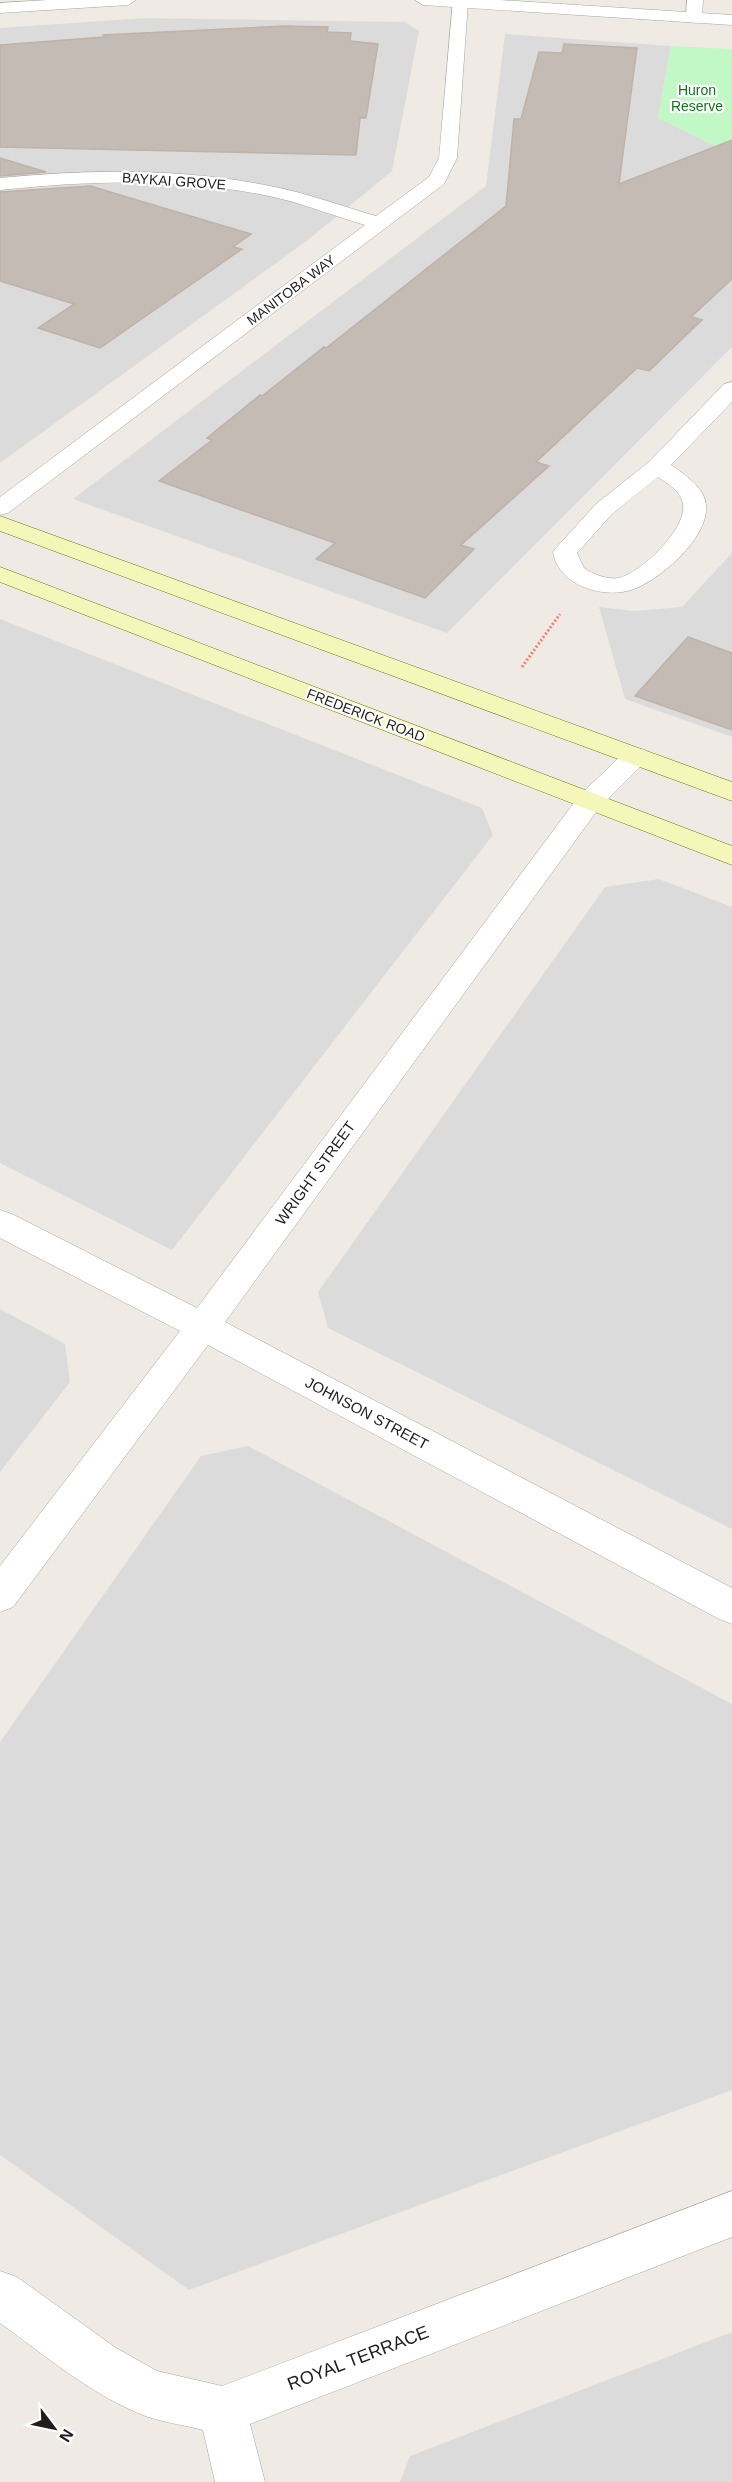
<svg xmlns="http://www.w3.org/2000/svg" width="732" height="2482" font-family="Helvetica,sans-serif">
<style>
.residential{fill:#dcdbdb}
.park{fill:#c2f8c6}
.building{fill:#c3bbb4;stroke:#c0b2a7;stroke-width:1.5}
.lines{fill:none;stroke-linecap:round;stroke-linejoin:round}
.minor-casing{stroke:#a5a5a5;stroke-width:1}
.tertiary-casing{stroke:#a5a5a5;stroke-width:1}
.secondary-casing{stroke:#677108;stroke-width:1}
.path{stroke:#f57c6e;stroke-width:3;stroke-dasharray:2 2;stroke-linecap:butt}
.minor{fill:#fff;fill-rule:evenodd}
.tertiary{fill:#fff;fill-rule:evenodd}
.secondary{fill:#f4f7b9;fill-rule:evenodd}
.labels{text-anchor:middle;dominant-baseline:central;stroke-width:4.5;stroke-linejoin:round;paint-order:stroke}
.far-park-label{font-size:14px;fill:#0f7917;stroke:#fff}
.far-street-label{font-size:14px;fill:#1e1e1e;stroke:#fff}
.street-label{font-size:15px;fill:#1e1e1e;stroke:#fff}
.near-street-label{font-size:18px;fill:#1e1e1e;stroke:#fff}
</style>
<rect width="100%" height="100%" fill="#efebe4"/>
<path class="residential" d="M146 18 405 22 419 31 392 171 308 240 0 463V28Z
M505 34 671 46 658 118 732 154V347L447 633 73 499 486 186Z
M732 553V737L625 699 599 607 634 611 682 607Z
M0 619 482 808 493 835 172 1250 0 1163Z
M659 879 732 907V1529L328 1328 318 1292 605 887Z
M0 1309 65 1344 70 1382 0 1472Z
M248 1446 732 1704V2090L189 2290 0 2155V1742L201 1456Z
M732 2332V2482H400L410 2456Z"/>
<path class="park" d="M671 46 732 49V154L658 118Z"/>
<path class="building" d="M285 26 328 27 327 32 351 33 350 41 378 44 366 118H360L356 155 0 147V45L104 37 103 35Z
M564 44 637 48 619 184 732 140V279L691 317 702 320 649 371 637 368 536 462 549 466 461 545 474 549 425 598 316 559 335 543 159 481 212 440 207 438 260 395 262 396 324 347 326 348 506 206 514 119H521L539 52 562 53Z
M0 158 46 172 0 176Z
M90 186 251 234 233 247 242 249 100 348 38 328 74 304 0 281V192Z
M688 637 732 653V730L635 696Z"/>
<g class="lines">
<g class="minor-casing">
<path id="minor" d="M453 0H467L468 2 457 158 444 184 8 513 0 515V497L365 225C337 217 310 206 282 199 190 177 93 180 0 190V178C90 169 181 168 270 186 307 193 341 206 376 216L429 177 439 158Z
M687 0H703L702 18 700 22 694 23 686 18Z
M732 382V402L671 465C685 475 705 487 706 506 709 537 661 579 634 589 605 600 558 586 553 552L557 547 596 504 650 461 724 384ZM658 477C668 484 681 491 683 504 687 529 642 572 619 578 608 580 592 574 584 568L577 553 612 514Z
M636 748 645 750 649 756 645 762 599 808 225 1322 732 1588V1624L719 1619 208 1345 13 1607 0 1612V1566L180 1331 0 1238V1210L12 1214 197 1308 579 796 627 750Z
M732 2191V2237L250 2424 265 2482H215L203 2430C185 2425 166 2423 148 2417 94 2397 46 2356 0 2323V2271L17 2277 116 2348 157 2371 222 2386Z"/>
</g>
<g class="tertiary-casing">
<path id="tertiary" d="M48 0H136L128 5 0 13V3Z
M415 0H500L732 15V25L423 5Z"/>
</g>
<g class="secondary-casing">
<path id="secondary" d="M0 516 732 782V801L0 531Z
M0 567 732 846V865L0 582Z"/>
</g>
<path class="path" d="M522 667 560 614"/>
<use href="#minor" class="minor"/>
<use href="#tertiary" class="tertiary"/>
<use href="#secondary" class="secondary"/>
</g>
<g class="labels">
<g class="far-park-label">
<text x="697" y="90">Huron<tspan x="697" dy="16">Reserve</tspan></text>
</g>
<g class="far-street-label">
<text transform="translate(174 181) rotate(4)">BAYKAI GROVE</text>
<text transform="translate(291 290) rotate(-37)">MANITOBA WAY</text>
<text transform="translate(366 715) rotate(21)">FREDERICK ROAD</text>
</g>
<g class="street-label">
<text transform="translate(315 1173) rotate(-54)">WRIGHT STREET</text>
<text transform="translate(367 1413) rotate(28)">JOHNSON STREET</text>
</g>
<g class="near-street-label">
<text transform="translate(358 2358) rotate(-21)">ROYAL TERRACE</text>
</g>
</g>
<g transform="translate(54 2428) rotate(122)" stroke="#ffffff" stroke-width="4.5" paint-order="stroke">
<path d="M0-4.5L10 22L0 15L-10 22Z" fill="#1e1e1e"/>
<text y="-9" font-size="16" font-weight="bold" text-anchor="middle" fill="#1e1e1e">N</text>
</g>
</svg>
